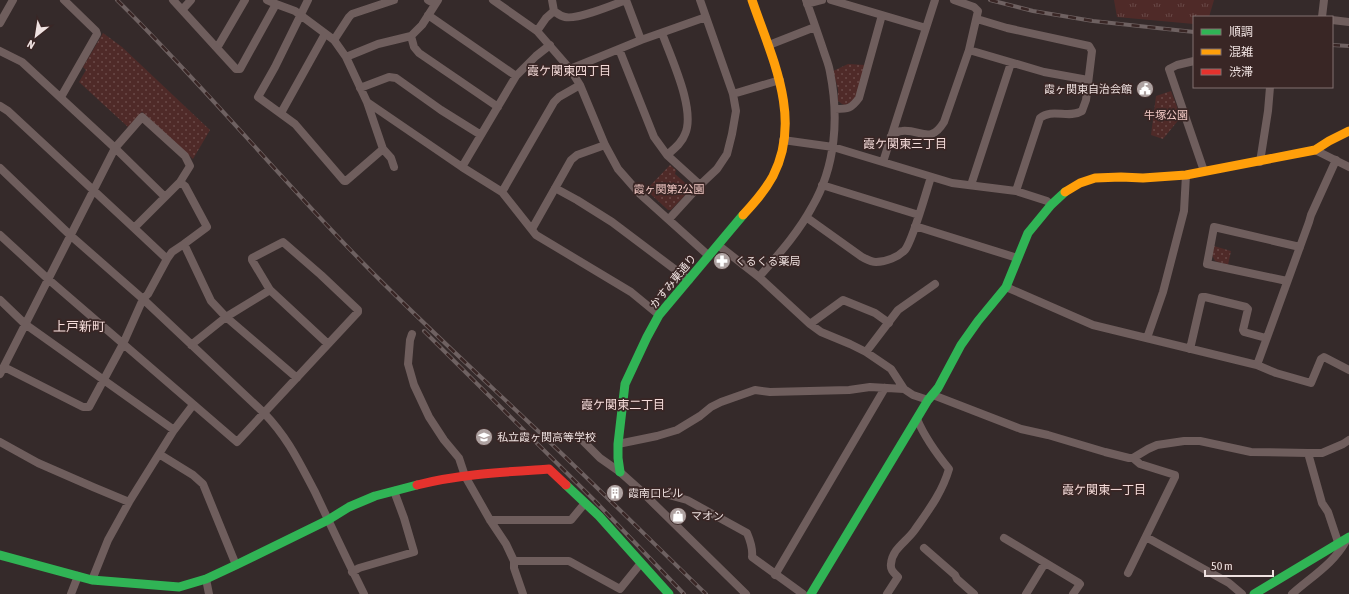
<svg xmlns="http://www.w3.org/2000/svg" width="1349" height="594" font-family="'Asap Condensed','Noto Sans JP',sans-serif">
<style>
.grass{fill:url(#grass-tufts)}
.park{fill:url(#park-dots)}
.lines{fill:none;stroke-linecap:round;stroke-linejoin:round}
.street{stroke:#6f5e5d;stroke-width:8}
.fast{stroke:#30b455;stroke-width:9}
.slow{stroke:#ff9f0a;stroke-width:9}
.jam{stroke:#e5322d;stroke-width:9}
.rail-casing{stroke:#6e6161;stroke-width:4}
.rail{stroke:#392625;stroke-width:2.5;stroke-dasharray:8;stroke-linecap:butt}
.labels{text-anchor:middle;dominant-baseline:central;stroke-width:3.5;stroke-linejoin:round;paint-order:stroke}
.poi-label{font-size:11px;fill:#efe2e1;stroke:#392625;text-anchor:start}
.park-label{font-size:11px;fill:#f2c9c5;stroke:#392625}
.street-label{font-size:11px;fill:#efe2e1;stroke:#392625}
.neighbourhood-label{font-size:12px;fill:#f5dcda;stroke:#392625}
.quarter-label{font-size:13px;fill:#f5dcda;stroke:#392625}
</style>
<defs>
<pattern id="grass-tufts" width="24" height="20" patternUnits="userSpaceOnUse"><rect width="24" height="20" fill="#4f2a28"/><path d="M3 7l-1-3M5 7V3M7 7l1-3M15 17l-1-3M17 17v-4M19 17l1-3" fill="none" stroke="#694947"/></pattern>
<pattern id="park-dots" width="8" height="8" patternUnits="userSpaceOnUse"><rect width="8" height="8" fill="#4f2a28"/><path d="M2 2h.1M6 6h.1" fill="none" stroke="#694947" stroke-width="1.8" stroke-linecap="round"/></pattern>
</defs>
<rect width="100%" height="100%" fill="#352a2a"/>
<path class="grass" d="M1114 0H1214L1209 17H1194V24L1117 17Z"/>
<path class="park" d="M103 33 122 47 210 130 193 159 142 112 128 127 79 82 86 70 83 67Z
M848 64 865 65 856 96 852 102 845 105 842 104 838 101V89L833 71Z
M1171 91 1181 117 1163 139 1151 135 1156 96Z
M670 165 676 170 675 174 689 186 690 190 671 210H668L646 190Z
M1214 246 1231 251 1228 265 1215 261 1212 255Z"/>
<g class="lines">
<path class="street" d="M173 0 236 69H240L276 4 267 0
M308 0 275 67 258 97 295 124 344 181H346L383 149
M428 0 435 4
M493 0 537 31 570 69 641 40 706 17
M552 0 554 11
M831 0 926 28
M276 4 295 11 334 40 346 57 367 102 462 167 502 192 536 235 631 292 659 315
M807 4 822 0
M182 10 191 0
M428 15 516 76
M1322 17 1324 0
M977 19 1007 28 1089 46 1092 51 1086 100 1082 111C1069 119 1052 108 1040 118L1016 191
M1332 20 1349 22
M0 23 13 0
M537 31 546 18 554 11C557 13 560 16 565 17 577 20 613 5 626 0L641 40
M662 33C671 58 696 110 685 134 682 143 674 149 667 155
M411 36 414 47 419 53 498 107
M334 40 349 17 352 14 394 0
M769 45 815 27
M217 48 245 0
M619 49 654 137 667 155 700 185
M969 50 1044 72 1088 80
M0 51 22 62 115 148 0 374
M346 57 378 44 411 36 422 25 438 0
M1194 61 1177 65 1169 69 1204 171
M570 69 580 85 605 145 618 169 640 194 709 256
M360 88 389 77 396 78 441 110 481 135
M733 94 780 80
M61 97 97 34 96 31 64 0
M367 102 383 149 391 158 394 167
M0 106 8 111 134 228
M835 109C848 109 851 109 859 98L882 15
M281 113 325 34
M891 136C894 134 899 131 902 131 921 129 930 145 944 122L969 50 978 11 974 7 954 0
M783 140 833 147 952 183 1016 191 1047 201 1051 205
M1315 150 1349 167
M1336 160 1311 215 1309 222 1257 365 1276 373 1311 383 1321 359 1324 357 1349 370
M883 162 935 0
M1260 162 1268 111 1270 87
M462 167 516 76 536 56 550 45
M0 168 70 235 143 299 264 413C288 438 299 462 315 492 331 526 347 560 364 594
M822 185 919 215
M971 185 1011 63
M555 188 577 200 612 222 689 280
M502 192 554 102 559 97 580 85
M164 196 115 148 142 117 185 156 190 166 180 182
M806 217 862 257C866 259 871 262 876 262 886 262 898 257 905 250 913 240 926 192 931 177
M669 219 700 185 717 169 727 154 732 134 736 111 733 94 700 0
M915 226 1017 258
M532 229 571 160 577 155 605 145
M0 235 48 279 237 442 358 312V310L321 275 283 242 252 258V260L270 290 328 344
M184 244 172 252 167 259 134 228 180 182 185 186 207 227 184 244 211 301 226 317 297 378
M718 245 759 277 810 324 821 332 850 344 866 352 891 369 904 389
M759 277C778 255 798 233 812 207 836 166 839 117 830 72 829 65 826 58 824 52 818 34 812 17 806 0
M1287 281 1207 264 1214 227 1300 247
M1006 287 1093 325 1257 365
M0 300 25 324 174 430
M810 324 843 300 875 313 889 323
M412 334 410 340 408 364 414 385 429 417 444 440 459 458 465 476 490 520 506 544 514 561V568L523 594
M1147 338 1163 292 1184 211 1186 175
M191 345 226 317 270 290
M1190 349 1202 297H1205L1246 307 1248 309 1243 330 1244 332 1266 338
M866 352 898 310 935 284
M4 367 83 407H89L123 344 143 299 148 294 167 259
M933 395 1021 429 1048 435 1105 452 1129 458H1133L1140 464 1175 475V477L1128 573
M578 436 600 458 620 472 639 489 746 594
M0 442 38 463 93 487 129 502
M618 444 657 436 677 430 700 416 711 407 721 402 755 390 770 392 849 390 870 387 904 389 913 395 928 400
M1308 453 1322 503 1328 512 1338 542
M159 454 193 475 203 484 236 565
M1133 458 1148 449 1157 445 1184 441H1200L1251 452 1308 453H1322L1343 444 1349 440
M643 493 665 494 687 500 747 533C750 540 753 549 752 557L803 594
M490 520H571L585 503
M1146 537 1229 583 1242 594
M1004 538 1079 583 1080 584 1073 594
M924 548 955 575 957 579 974 594
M514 561H569L620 589 641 563
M352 572 359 568 414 552 404 518 394 491
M775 575 885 388
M206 579 209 594
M92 580 108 540 129 502 174 430 193 405
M71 594 78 576
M887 594 898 577C894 573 890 570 891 564 892 549 906 542 914 531 928 511 942 493 949 469 936 453 925 438 917 419
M1026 594 1045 563
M1292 594C1311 577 1335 563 1347 539"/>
<path class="fast" d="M620 472 618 458V444L625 384 647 337 659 315 743 215
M566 485 599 516 669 594
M0 555 92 580 179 587 206 579 236 565 328 520 349 507 375 496 417 485
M811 594 928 400 938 388 961 345 978 321 1006 287 1028 233 1051 205 1065 192
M1254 594 1349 537"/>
<path class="slow" d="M1065 192 1080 183 1095 178 1121 177 1143 178 1186 175 1315 150 1329 141 1349 131
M743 215C754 203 765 191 773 176 803 118 771 56 752 0"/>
<path class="jam" d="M417 485C460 474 505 472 549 469L566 485"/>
<g class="rail-casing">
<path id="rail" d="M117 0C203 85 280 178 364 264 420 321 479 375 537 430 594 484 649 539 706 594
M990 0 1033 11 1093 21 1194 32
M1332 45 1349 46
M424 331 595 501 684 594"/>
</g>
<use href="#rail" class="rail"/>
</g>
<defs>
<g id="civic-disc" transform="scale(0.9)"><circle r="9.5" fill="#aea2a1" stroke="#392625"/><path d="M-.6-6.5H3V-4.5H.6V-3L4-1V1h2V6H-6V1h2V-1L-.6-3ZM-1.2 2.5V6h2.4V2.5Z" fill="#fff"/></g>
<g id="pharmacy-disc" transform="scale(0.9)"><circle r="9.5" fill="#aea2a1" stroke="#392625"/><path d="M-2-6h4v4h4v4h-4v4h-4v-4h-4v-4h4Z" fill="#fff"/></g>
<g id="school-disc" transform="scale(0.9)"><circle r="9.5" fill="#aea2a1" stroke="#392625"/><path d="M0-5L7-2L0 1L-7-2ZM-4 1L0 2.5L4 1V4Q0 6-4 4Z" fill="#fff"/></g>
<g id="building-disc" transform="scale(0.9)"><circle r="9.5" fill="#aea2a1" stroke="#392625"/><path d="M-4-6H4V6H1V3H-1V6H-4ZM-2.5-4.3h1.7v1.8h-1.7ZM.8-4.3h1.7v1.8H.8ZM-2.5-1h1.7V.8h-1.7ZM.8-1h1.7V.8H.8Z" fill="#fff"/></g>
<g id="shop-disc" transform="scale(0.9)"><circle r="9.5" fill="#aea2a1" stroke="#392625"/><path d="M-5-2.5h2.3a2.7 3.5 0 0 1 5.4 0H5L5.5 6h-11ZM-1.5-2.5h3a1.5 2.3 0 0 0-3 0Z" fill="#fff"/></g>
</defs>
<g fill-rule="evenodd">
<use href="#civic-disc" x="1145" y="89"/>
<use href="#pharmacy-disc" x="722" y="261"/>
<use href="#school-disc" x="484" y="437"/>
<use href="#building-disc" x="615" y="493"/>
<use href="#shop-disc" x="678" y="516"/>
</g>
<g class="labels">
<g class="poi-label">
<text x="1132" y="89" text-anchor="end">霞ヶ関東自治会館</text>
<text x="735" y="261">くるくる薬局</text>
<text x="497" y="437">私立霞ヶ関高等学校</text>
<text x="628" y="493">霞南口ビル</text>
<text x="691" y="516">マオン</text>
</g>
<g class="park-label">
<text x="1166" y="115">牛塚公園</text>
<text x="669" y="189">霞ヶ関第2公園</text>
</g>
<g class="street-label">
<text transform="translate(673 281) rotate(-51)">かすみ東通り</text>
</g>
<g class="neighbourhood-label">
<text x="569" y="71">霞ケ関東四丁目</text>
<text x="905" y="144">霞ケ関東三丁目</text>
<text x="623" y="405">霞ケ関東二丁目</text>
<text x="1104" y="490">霞ケ関東一丁目</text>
</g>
<g class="quarter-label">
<text x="79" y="326">上戸新町</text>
</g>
</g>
<rect x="1193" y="16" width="140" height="72" fill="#392625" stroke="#827170"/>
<rect x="1201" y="29" width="20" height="6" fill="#30b455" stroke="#827170"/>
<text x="1229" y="36" font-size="12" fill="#efe2e1">順調</text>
<rect x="1201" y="49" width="20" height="6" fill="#ff9f0a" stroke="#827170"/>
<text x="1229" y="56" font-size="12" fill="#efe2e1">混雑</text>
<rect x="1201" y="69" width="20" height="6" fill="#e5322d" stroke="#827170"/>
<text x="1229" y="76" font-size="12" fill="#efe2e1">渋滞</text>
<g transform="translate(36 36) rotate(210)" stroke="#392625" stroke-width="3" paint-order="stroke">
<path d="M0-3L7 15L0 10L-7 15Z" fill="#efe2e1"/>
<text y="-6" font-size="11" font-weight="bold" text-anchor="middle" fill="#efe2e1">N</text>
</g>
<path d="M1205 570v6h68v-6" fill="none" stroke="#efe2e1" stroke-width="2"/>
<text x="1211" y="570" font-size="12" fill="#efe2e1" stroke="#392625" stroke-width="3" paint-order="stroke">50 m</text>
</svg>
